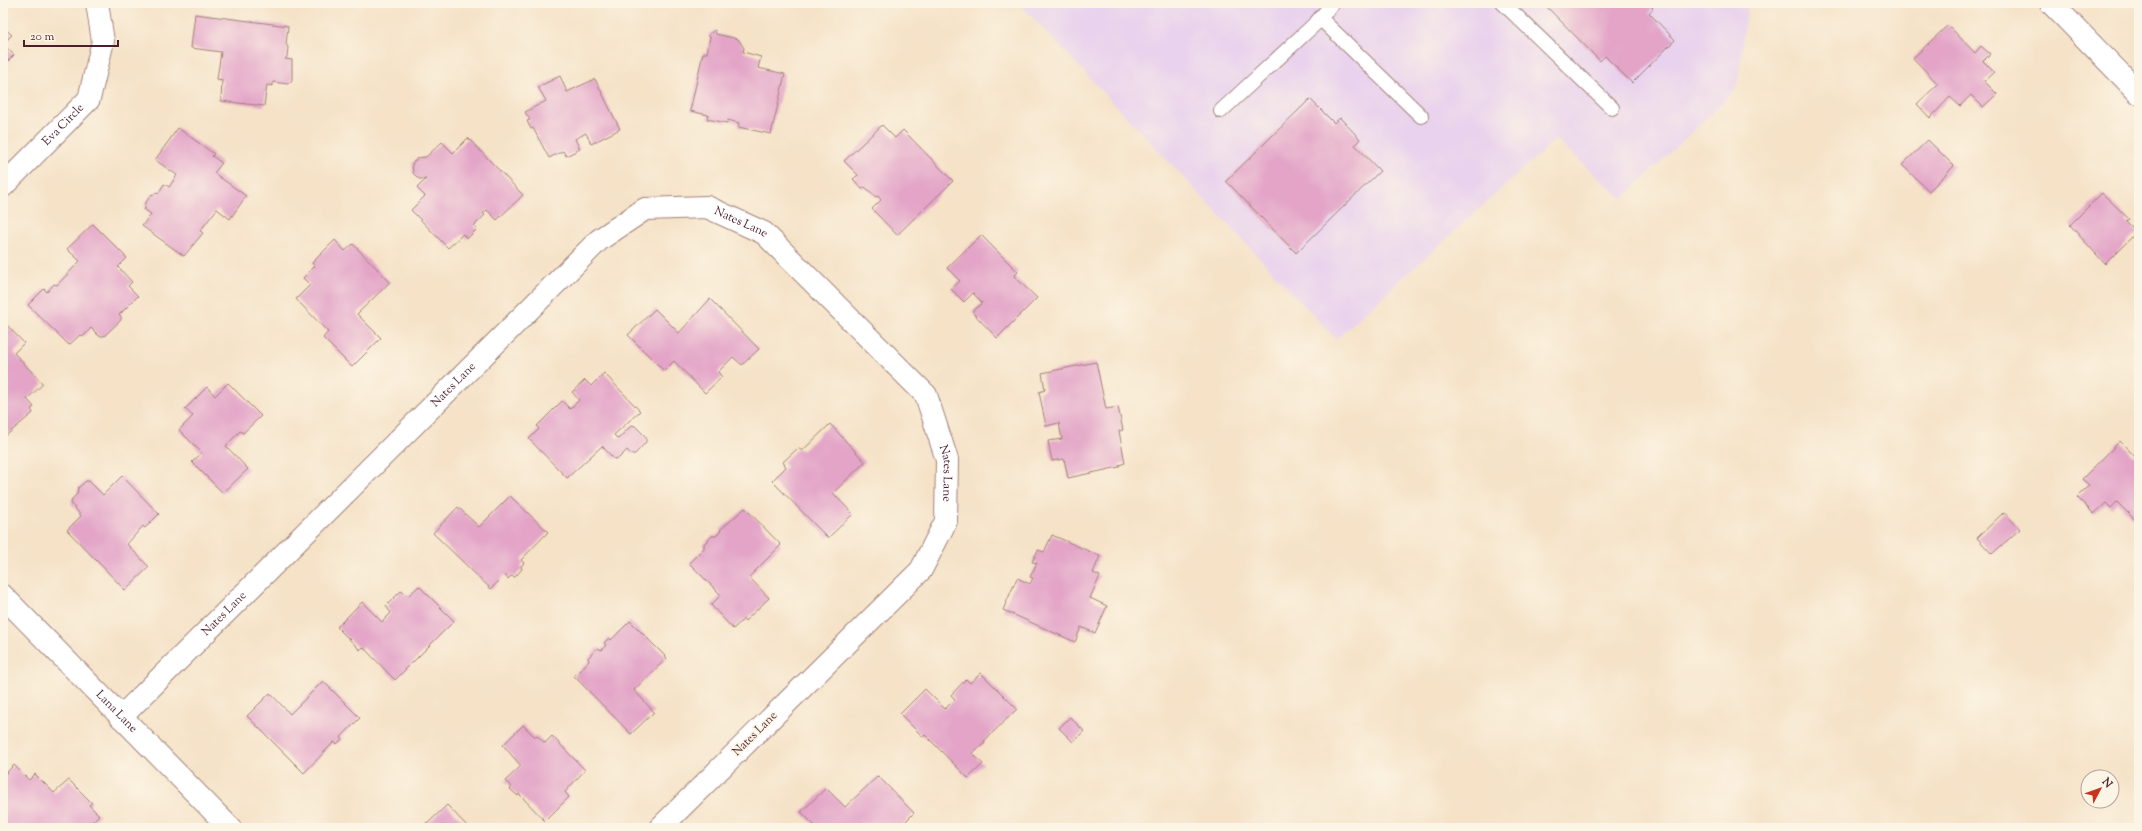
<svg xmlns="http://www.w3.org/2000/svg" width="2142" height="831" font-family="'Sorts Mill Goudy',serif">
<style>
.built{fill:#e9d2ed}
.building{fill:#e3a4c8}
.lines{fill:none;stroke-linecap:round;stroke-linejoin:round}
.service-casing{stroke:#a08079;stroke-width:16}
.minor-casing{stroke:#a08079;stroke-width:24}
.primary-casing{stroke:#a08079;stroke-width:24}
.service{stroke:#fff;stroke-width:14}
.minor{stroke:#fff;stroke-width:22}
.primary{stroke:#fff;stroke-width:22}
.labels{text-anchor:middle;dominant-baseline:central;stroke-width:3.5;stroke-linejoin:round;paint-order:stroke}
.street-label{font-size:12px;fill:#4a1f2b;stroke:#fcf5e5}
</style>
<rect width="100%" height="100%" fill="#fcf5e5"/>
<filter id="ink" filterUnits="userSpaceOnUse"><feTurbulence type="fractalNoise" baseFrequency=".025" numOctaves="2"/><feDisplacementMap in="SourceGraphic" scale="8" xChannelSelector="R" yChannelSelector="G"/><feConvolveMatrix kernelMatrix="1 2 1 2 8 2 1 2 1" color-interpolation-filters="sRGB"/></filter>
<filter id="wash" filterUnits="userSpaceOnUse"><feTurbulence type="fractalNoise" baseFrequency=".012" numOctaves="4" result="noise"/><feDisplacementMap in="SourceGraphic" scale="16" xChannelSelector="R" yChannelSelector="G"/><feGaussianBlur stdDeviation="0.9" result="paint"/><feColorMatrix in="noise" values="0 0 0 0 0 0 0 0 0 0 0 0 0 0 0 0 0 1.4 0 .05"/><feComposite in="paint" operator="in"/></filter>
<g filter="url(#wash)">
<rect width="100%" height="100%" fill="#f5e2c7"/>
<path class="built" d="M1019 3H1748L1737 88 1622 199 1556 139 1336 339Z"/>
<g id="blocks">
<path class="building" d="M1543 3H1648L1653 8 1649 13 1675 40 1632 83 1605 56 1600 61Z
M195 14 288 26 286 44 288 47 287 57 285 59 292 60V80L288 84 273 82V86L267 85 264 106 221 101 222 80 217 79 221 52 191 48Z
M1948 25 1975 53 1981 46 1990 54 1983 61 1994 72 1984 81 1997 94 1983 107 1971 95 1960 106 1950 97 1930 118 1917 104 1938 84 1913 58Z
M3 27 12 35 3 44 14 55 3 66Z
M715 30 716 34 738 39 744 48 743 52 761 57 758 68 785 74 771 134 738 127 739 123 728 120 727 123 707 119 708 115 690 111 703 53H707L710 37 708 35Z
M560 76 567 92 595 79 620 129 591 144 586 133 575 139 580 149 566 156 563 151 549 158 533 128 531 129 527 121 530 120 525 112 546 101 538 87Z
M1310 99 1334 123 1340 118 1360 139 1355 145 1380 171 1296 253 1226 181Z
M882 125 895 138 903 130 953 181 897 235 872 209 881 200 878 196 876 197 865 187 862 189 853 179 858 175 844 161Z
M178 128 214 154 212 156 222 163 214 173 246 196 230 219 217 209 200 231 203 233 184 256 142 226 151 214 144 209 146 207 144 205 152 194 154 195 156 192 158 194 164 184 169 187 177 175 155 160Z
M468 138 523 195 497 220 487 210 483 213 485 215 474 226 477 229 467 239 463 234 448 248 411 210 425 196 417 188 426 179H419L413 173 412 163 418 158 426 157 442 142 453 153Z
M1928 140 1954 166 1929 191 1902 165Z
M2102 193 2129 219 2126 221 2137 232 2105 264 2070 225Z
M93 224 127 258 118 267 132 282 128 286 138 296 119 315 121 316V320L104 336H99L91 328 84 336 80 335 69 345 28 305 44 289 47 292 54 284 57 285 80 261 67 249Z
M981 235 1018 272 1014 276 1037 298 997 338 972 312 982 303 973 293 964 302 951 289 960 281 947 268Z
M335 240 345 251 353 244 390 282 357 314 381 338 352 367 323 338 328 332 296 299 310 285 303 278 315 266 312 263Z
M710 299 759 349 742 365 733 357 718 372 722 377 705 393 674 361 664 371 628 335 655 309 679 333Z
M3 321 24 343 14 353 43 384 27 399 34 407 31 409 33 413 3 438Z
M1096 362 1106 409 1118 407 1123 430 1119 431 1125 463 1119 465V467L1068 478 1064 459 1052 461 1048 441 1062 439 1059 423 1046 426 1039 392 1045 390 1042 373Z
M604 373 640 411 614 435 618 439 632 425 635 426 646 437V442L635 454H631L627 450 619 458 614 459 602 446 567 478 529 439 539 429 537 426 562 401 570 409 579 400 572 392 585 380 591 386Z
M228 383 261 416 243 433 240 431 226 446 248 469 223 493 192 462 202 453 179 430 193 416 185 409 207 387 215 396Z
M830 424 865 462 833 493 853 514 828 538 772 481 786 467 783 462 798 448 802 451Z
M2120 441 2139 461V524L2117 502 2111 508 2106 503 2094 514 2077 497 2089 485 2082 479Z
M122 476 159 514 145 528 143 526 127 544 149 567 125 590 67 530 81 516 71 503 72 499 77 494 78 488 86 481H89L103 495Z
M510 496 548 532 521 560 524 563 521 566 522 569 515 577 511 576 508 579 505 575 491 589 433 533 458 507 479 527Z
M745 508 781 545 749 577 769 598 745 621 744 619 733 629 711 605 721 595 689 563 704 548V544L712 536H716L721 531 720 530Z
M2004 512 2020 529 1992 554 1977 538Z
M1052 535 1100 556 1093 573 1100 576 1090 598 1107 606 1095 633 1081 627 1075 642 1003 610 1017 578 1030 584 1033 578 1030 577 1037 563 1032 562 1038 550 1044 552Z
M419 586 454 621 395 680 363 647 360 650 337 627 362 602 382 622 391 613 386 606 401 591 408 596Z
M630 621 667 658 634 690 654 712 631 734 574 676 589 661 588 658 597 648 602 650 606 645 604 643 609 638 611 640Z
M981 673 1017 709 984 741 985 743 972 753 983 764 968 778 925 735 923 737 900 714 925 689 945 709 955 699 951 695 966 679 970 683Z
M323 681 360 718 341 737 342 739 337 744 334 742 304 773 247 716 270 693 290 714Z
M1070 717 1084 731 1073 742 1059 728Z
M523 725 535 737 536 735 545 743 552 736 585 770 565 792 569 797 545 821 519 794 518 796 510 789 512 787 505 781 521 766 503 745Z
M14 765 29 780 35 774 54 793 69 780 92 803 89 805 99 815 86 828H3V776Z
M878 776 914 813 899 828H817L801 812 826 788 845 807Z
M447 805 469 828H422L427 822 428 823Z"/>
</g>
</g>
<g filter="url(#ink)">
<use href="#blocks" fill-opacity="0" stroke="#a08079" stroke-width="1"/>
<g class="lines">
<g class="service-casing">
<path id="service" d="M1503 3 1612 108
M1320 18 1421 116
M1221 111 1316 23 1333 3"/>
</g>
<g class="minor-casing">
<g id="minor">
<path id="s1" d="M3 186 89 99 103 41 97 3"/>
<path id="s2" d="M3 596 230 828"/>
<path id="s3" d="M121 717 599 240 645 209 707 207 764 233 926 395 947 460 946 521 921 570 660 828"/>
</g>
</g>
<g class="primary-casing">
<path id="primary" d="M2051 3 2139 93"/>
</g>
<use href="#service" class="service"/>
<use href="#minor" class="minor"/>
<use href="#primary" class="primary"/>
</g>
</g>
<g class="labels">
<g class="street-label">
<text stroke="none"><textPath href="#s1" startOffset="86">Eva Circle</textPath></text>
<text stroke="none"><textPath href="#s3" startOffset="830">Nates Lane</textPath></text>
<text stroke="none"><textPath href="#s3" startOffset="470">Nates Lane</textPath></text>
<text stroke="none"><textPath href="#s3" startOffset="1166">Nates Lane</textPath></text>
<text stroke="none"><textPath href="#s3" startOffset="146">Nates Lane</textPath></text>
<text stroke="none"><textPath href="#s2" startOffset="162">Lana Lane</textPath></text>
<text transform="translate(755 734) rotate(-45)">Nates Lane</text>
</g>
</g>
<rect width="2142" height="831" fill="none" stroke="#fcf5e5" stroke-width="16"/>
<g transform="translate(2100 789) rotate(49)"><circle r="19" fill="#fcf5e5" stroke="#b59f9b"/>
<path d="M0-3L7 15L0 10L-7 15Z" fill="#c8321e"/>
<text y="-6" font-size="11" font-weight="bold" text-anchor="middle" fill="#4a1f2b">N</text>
</g>
<path d="M24 40v6h94v-6" fill="none" stroke="#4a1f2b" stroke-width="2"/>
<text x="30" y="40" font-size="12" fill="#4a1f2b" stroke="#fcf5e5" stroke-width="3" paint-order="stroke">20 m</text>
</svg>
